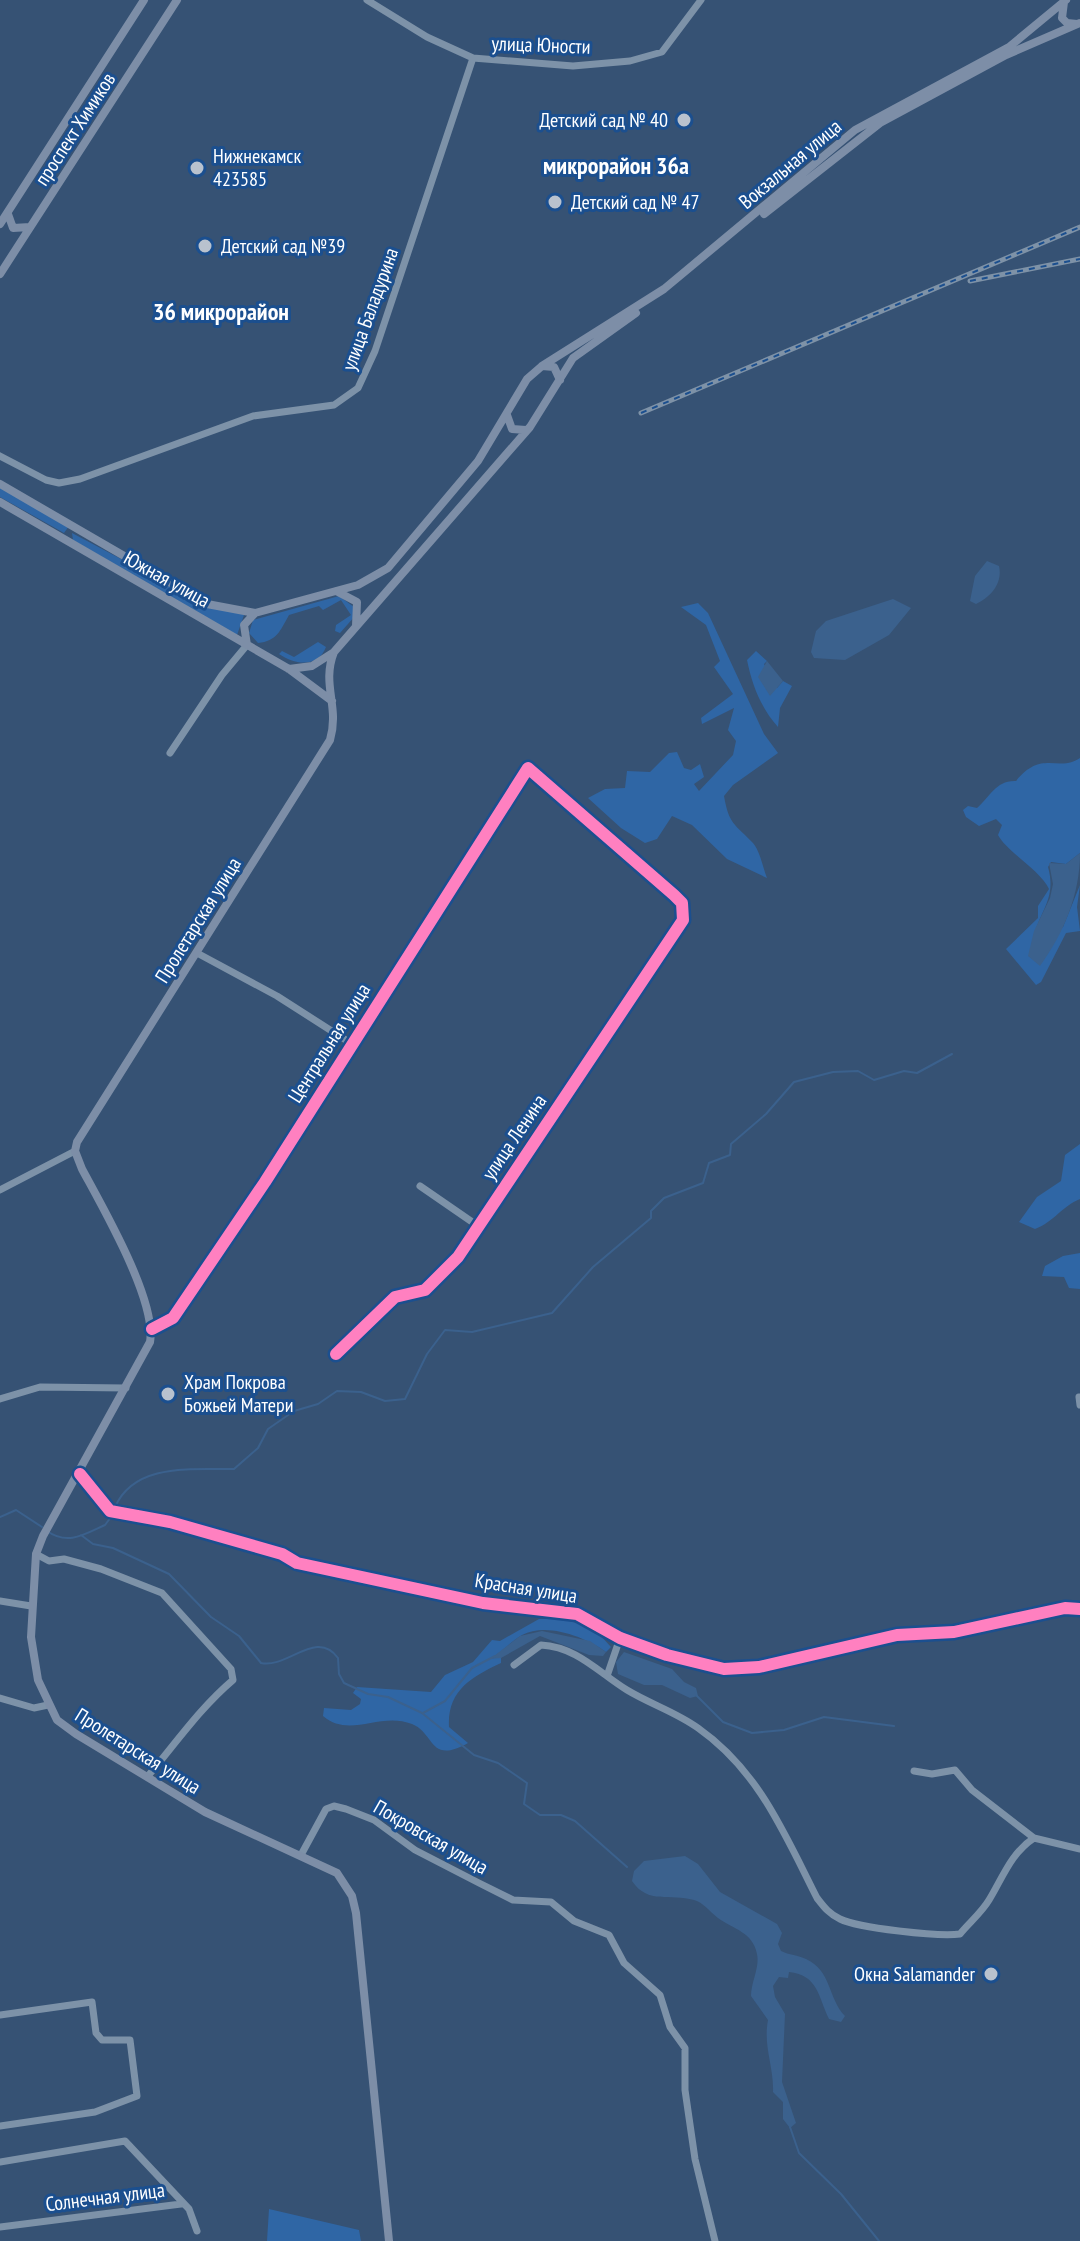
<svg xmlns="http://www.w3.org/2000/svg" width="1080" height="2241" font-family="'PT Sans Narrow',sans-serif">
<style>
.green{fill:#2f66a5}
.water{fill:#3b618d}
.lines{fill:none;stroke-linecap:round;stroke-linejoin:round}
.stream{stroke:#3b618d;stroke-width:2}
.minor{stroke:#7d92a8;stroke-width:7}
.major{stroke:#7d8ea7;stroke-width:8}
.rail-casing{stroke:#7e92a7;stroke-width:5}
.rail{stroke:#1b4f8f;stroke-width:2;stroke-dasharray:6;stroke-linecap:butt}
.cycleway-casing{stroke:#1b4f8f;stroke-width:17}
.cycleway{stroke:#ff80c0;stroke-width:12}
.poi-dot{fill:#b9c2ce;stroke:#1b4f8f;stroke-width:3}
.labels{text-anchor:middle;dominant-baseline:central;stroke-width:6;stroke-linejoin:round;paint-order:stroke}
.street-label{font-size:20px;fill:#fff;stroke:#1b4f8f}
.poi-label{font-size:20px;fill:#fff;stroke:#1b4f8f;text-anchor:start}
.quarter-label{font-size:24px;font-weight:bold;fill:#fff;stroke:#1b4f8f}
</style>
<rect width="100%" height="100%" fill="#365274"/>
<path class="green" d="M0 488 69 526 64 533 0 497Z
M72 533 187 594 244 615 237 635 73 540Z
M339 596 354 607 355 616 340 633 335 631 336 625 351 615 341 600 323 610 319 606 289 615C280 631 277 641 258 643L249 633 253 620Z
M698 603 708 613 764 734 778 753 733 785 724 796C729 825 735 824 753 843 760 851 763 868 767 878L727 859 692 825 672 816 657 839 645 843 621 828 588 798 605 789 625 788 627 771 650 772 669 753 677 752 684 768 691 770 700 764 704 777 694 784 699 791 733 755 736 741 728 730 734 708 702 724 701 718 733 694 714 667 720 661 706 625 681 607Z
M318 642 326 647C318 668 295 665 279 654L282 651 294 657Z
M756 651 767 661 764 664 777 688 783 681 792 686 780 708 778 727C761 708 752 685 747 660Z
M1080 758V853L1066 864 1051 862 1048 867C1058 902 1035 914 1033 945L1063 927 1080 885 1077 907 1080 931 1066 933 1041 982 1036 985 1006 949 1038 918V906L1049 889C1041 871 1007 852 998 835L1002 825 996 819 979 826 966 817 963 810 968 806 977 808C990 797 996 780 1016 781 1042 749 1058 773 1080 758Z
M1080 1144V1199C1062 1206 1054 1222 1035 1229L1019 1222 1037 1197 1061 1181 1065 1155Z
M1080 1253V1289L1069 1288 1064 1277 1042 1276 1045 1266 1063 1256Z
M539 1619C568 1618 592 1623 611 1647L606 1652C585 1637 547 1622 522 1635 512 1641 502 1651 492 1658H501V1663C471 1677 447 1691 449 1727L468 1743C429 1765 435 1733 412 1724 380 1711 350 1739 323 1716L324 1708 351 1710 360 1704 361 1699 353 1693 357 1687 431 1692 445 1675 473 1662 492 1640 500 1641Z
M269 2209 359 2230 361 2241H267Z"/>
<path class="water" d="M987 561 999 566C1003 583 991 597 976 604L970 601 975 576Z
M893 599 911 608 889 635 845 660 814 658 811 652 816 631 826 621Z
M767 661 783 681 770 696 758 677Z
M1080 853C1080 894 1064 933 1040 966L1028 956 1034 931 1050 898 1053 884 1049 863 1066 864Z
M542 1631 590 1641 606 1652 603 1656 589 1655 540 1636 501 1658 490 1659 520 1636Z
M624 1652 672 1669 684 1682 696 1688 698 1696 690 1698 662 1685H644L618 1674 616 1662Z
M685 1856 698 1864 720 1892 777 1924 782 1933 778 1944 781 1951C789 1955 798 1955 806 1959 832 1971 828 1999 845 2016L841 2022 829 2019C818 1996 818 1975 789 1972L788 1978 779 1977 773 1986 775 1997 785 2014 782 2082 796 2123 790 2128 783 2119V2102L773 2092C774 2066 763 2047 768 2020L751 1996C751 1982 760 1967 757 1954 753 1932 733 1929 718 1918 709 1911 704 1903 694 1900 670 1893 648 1905 632 1881L634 1871 644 1861Z"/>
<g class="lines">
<path class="stream" d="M115 1507C135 1462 193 1470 234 1469L258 1448 268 1429 294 1411 318 1404 337 1391 361 1392 385 1401 405 1399 427 1354 445 1330 472 1332 552 1313 593 1267 651 1218V1211L664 1198 703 1183 709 1163 730 1155 731 1144 766 1114 794 1082 833 1072 858 1071 874 1080 904 1071 917 1073 952 1054
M0 1517 16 1510 42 1527
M47 1531C68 1546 85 1534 105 1525L111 1517
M81 1535 93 1544 113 1548 169 1574 211 1617 239 1636 261 1663C287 1669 317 1628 338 1658L339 1674 344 1683 368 1694 388 1697 422 1713 474 1755 498 1763 527 1783 524 1804 540 1815H561L575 1821 627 1867
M696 1695 723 1722 752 1733 784 1730 824 1717 894 1726
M423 1713 445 1701 472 1668 495 1656
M790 2127 799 2153 841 2194 879 2241"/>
<path class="minor" d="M367 0 427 37 473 58 573 66 630 61 662 52 701 0
M0 456 46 480 59 483 80 479 253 416 334 405 358 388 375 351 473 58
M170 753 222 675 247 645
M197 953 277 996 352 1044
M420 1186 478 1226
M0 1190 75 1151
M152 1329 173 1318 265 1182 528 768 674 895 682 903 683 920 458 1257 425 1290 395 1297 336 1354
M1079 1397 1080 1405
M0 1399 40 1387 126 1388
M80 1474 110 1511 170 1522 282 1554 297 1563 483 1603 577 1614 620 1638 667 1655 724 1669 759 1667 897 1635 954 1632 1065 1608 1080 1609
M36 1554 49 1561 64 1559 101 1569 162 1593 231 1669 233 1680C200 1708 176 1743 148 1776
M0 1601 31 1606
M514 1665 541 1645C577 1647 598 1672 627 1690 650 1704 676 1712 698 1728 759 1771 784 1833 817 1898 824 1907 829 1914 840 1919 858 1928 939 1937 960 1934 969 1923 982 1912 989 1900 1003 1877 1011 1853 1034 1838L1080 1849
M607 1676 620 1638
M0 1698 34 1708 48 1705
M914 1771 932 1774 955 1770 972 1790 1034 1838
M301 1855 326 1809 334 1806 346 1809 374 1820 415 1850 479 1883 513 1900 551 1902 574 1921 609 1935 624 1963 660 1995 670 2027 685 2048V2090L695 2159 715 2241
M0 2015 92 2002 96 2033 102 2040H130L137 2096 95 2112 0 2126
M0 2162 125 2141 189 2209 197 2231
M0 2227 181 2204"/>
<path class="major" d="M1064 2 1062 18 1067 23 1077 24
M8 214 13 228 30 227
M764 214 880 123 1006 55 1080 23
M0 224 144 0
M0 274 177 0
M542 366 554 367 560 380
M507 415 512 429 526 430
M0 484 207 604 255 613
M0 502 289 669 332 701
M338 592 357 602 356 626
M247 645 244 625 255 613 358 585 388 568 478 461 527 379 542 366 664 289 855 130 1009 47 1066 0
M334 652C321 685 340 706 330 740L77 1142 75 1151 82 1169C103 1208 157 1301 150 1342L43 1536 36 1554 31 1637 38 1680 57 1720 76 1734 205 1812 337 1873 352 1896 356 1913 389 2241
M289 669 312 666 334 652 530 427 573 358 636 313"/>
<g class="rail-casing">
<path id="rail" d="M970 281 1080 259
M641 413 1080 227"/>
</g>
<use href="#rail" class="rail"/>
<g class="cycleway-casing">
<path id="cycleway" d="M152 1329 173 1318 265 1182 528 768 674 895 682 903 683 920 458 1257 425 1290 395 1297 336 1354
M80 1474 110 1511 170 1522 282 1554 297 1563 483 1603 577 1614 620 1638 667 1655 724 1669 759 1667 897 1635 954 1632 1065 1608 1080 1609"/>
</g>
<use href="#cycleway" class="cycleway"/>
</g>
<g class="poi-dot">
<circle cx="684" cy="120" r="8"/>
<circle cx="197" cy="168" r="8"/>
<circle cx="555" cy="202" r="8"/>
<circle cx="205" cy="246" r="8"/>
<circle cx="168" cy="1394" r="8"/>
<circle cx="991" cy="1974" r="8"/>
</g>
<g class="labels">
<g class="street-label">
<text transform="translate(541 45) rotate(2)">улица Юности</text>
<text transform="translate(75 129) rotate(-57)">проспект Химиков</text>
<text transform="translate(790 164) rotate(-40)">Вокзальная улица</text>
<text transform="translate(370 309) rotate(-70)">улица Баладурина</text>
<text transform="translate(167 579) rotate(29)">Южная улица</text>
<text transform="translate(198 920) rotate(-58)">Пролетарская улица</text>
<text transform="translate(329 1043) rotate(-58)">Центральная улица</text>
<text transform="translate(514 1137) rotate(-56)">улица Ленина</text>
<text transform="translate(526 1588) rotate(9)">Красная улица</text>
<text transform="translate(138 1751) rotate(32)">Пролетарская улица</text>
<text transform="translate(431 1837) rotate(30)">Покровская улица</text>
<text transform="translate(105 2197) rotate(-7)">Солнечная улица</text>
</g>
<g class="poi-label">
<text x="668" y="120" text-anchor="end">Детский сад № 40</text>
<text x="213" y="156">Нижнекамск<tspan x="213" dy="23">423585</tspan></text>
<text x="571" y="202">Детский сад № 47</text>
<text x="221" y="246">Детский сад №39</text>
<text x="184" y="1382">Храм Покрова<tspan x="184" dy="23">Божьей Матери</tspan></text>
<text x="975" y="1974" text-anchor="end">Окна Salamander</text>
</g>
<g class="quarter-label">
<text x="616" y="165">микрорайон 36а</text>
<text x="221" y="311">36 микрорайон</text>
</g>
</g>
</svg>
